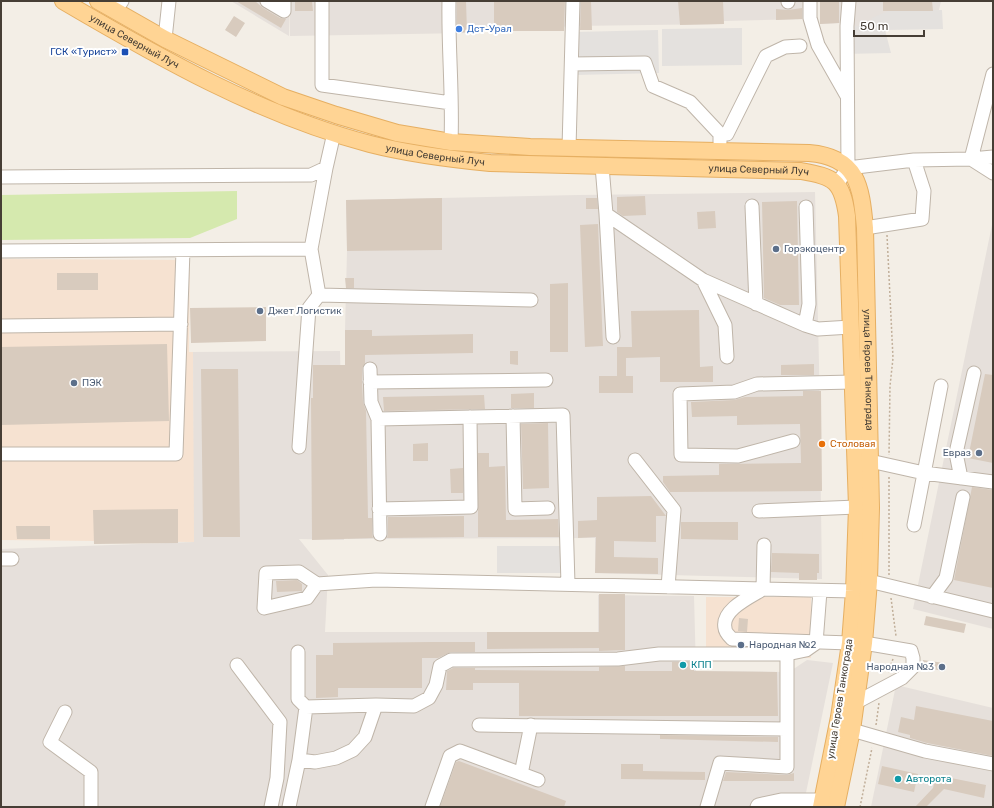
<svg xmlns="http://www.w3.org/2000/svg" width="994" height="808" font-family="Rubik,sans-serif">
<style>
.commercial{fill:#f6e2d1}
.industrial{fill:#e6e0db}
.green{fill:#d5e9ae}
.parking{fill:#e4e1de}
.building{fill:#d8cbbe}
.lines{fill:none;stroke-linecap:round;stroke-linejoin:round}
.minor-casing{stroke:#bfb5a9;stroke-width:15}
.major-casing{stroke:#e6af62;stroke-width:18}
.path{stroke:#c1af9a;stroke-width:1.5;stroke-dasharray:2 2;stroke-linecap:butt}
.minor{stroke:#fff;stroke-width:13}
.major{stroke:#ffd494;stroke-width:16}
.shop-dot{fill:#3f7fe0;stroke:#fff;stroke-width:1.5}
.transit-dot{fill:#1a4fb4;stroke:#fff;stroke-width:1.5}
.service-dot{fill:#5c6f8a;stroke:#fff;stroke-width:1.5}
.food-dot{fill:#e8710a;stroke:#fff;stroke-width:1.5}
.culture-dot{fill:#0f9aa8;stroke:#fff;stroke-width:1.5}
.labels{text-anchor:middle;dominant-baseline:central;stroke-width:4;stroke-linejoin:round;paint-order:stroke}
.shop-label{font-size:10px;fill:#366cbe;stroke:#fff;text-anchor:start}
.street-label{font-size:10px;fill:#463e35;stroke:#fff}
.transit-label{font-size:10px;fill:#164399;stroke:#fff;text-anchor:end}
.service-label{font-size:10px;fill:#4e5e75;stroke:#fff;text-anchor:start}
.food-label{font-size:10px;fill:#c56008;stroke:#fff;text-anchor:start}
.culture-label{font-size:10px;fill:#0d838f;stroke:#fff;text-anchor:start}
</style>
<rect width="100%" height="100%" fill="#f3eee6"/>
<path class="commercial" d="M1 259 190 260 189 352H193L195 542 1 540Z
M706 597H811V658H706Z"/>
<path class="industrial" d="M231 1H289V36Z
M289 1H806V19L724 21V24L573 26 468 33 290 36Z
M820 1H941L939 10 872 22 864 26H842L840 23 820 24Z
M815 192 819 364 822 579 595 573V538L348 539 345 330 347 251 346 200 578 195Z
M993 220V629L913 609Z
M340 351 344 540 299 539 328 575 325 632H598V595L694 596 696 671 789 672 807 660 833 663 803 807H1V549L194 542 193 352Z
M896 685 993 708V807H871Z"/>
<path class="green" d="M237 191V219L190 238 1 240V195Z"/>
<path class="parking" d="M942 10 943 29 885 30 891 53 843 54 842 26H863V23L872 22V18L888 11Z
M742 28V65L662 66V29Z
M658 30 659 73 576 75 575 32Z
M497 546H565L564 573H497Z"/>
<path class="building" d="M236 1H255L263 8 280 18 286 19 281 28Z
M295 1H312L313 11H295Z
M457 1H466L467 32 457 33Z
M494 1H565L564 31H494Z
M581 1H591L592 30H580Z
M678 1H723L724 24 680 25Z
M820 1H839V23L820 24Z
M883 1H932L933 11H883Z
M802 8V19L776 20V9L788 10Z
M234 16 245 23 236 37 225 30Z
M645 196 646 215 623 216 617 212V197Z
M442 198V250L347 251 346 200Z
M586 198H597L598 209H586Z
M797 201 799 305H780L764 298 762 202Z
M715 211 716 228 698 229 697 212Z
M598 224 603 346 585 347 580 225Z
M57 273H98V290H57Z
M345 278H354V288H346Z
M568 283V352H550V284Z
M266 307V341L191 343 190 308Z
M699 310 700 367 713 366V382H660V357L626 358V376H633V393H599V376H617V347H632L631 311Z
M345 330H372V336L473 334V353L365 355V363L362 369V382L363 402 366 411 368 518H372V534L373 538 312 540 311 398H313V365H345Z
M167 344 169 421 1 425V347Z
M510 351H518V365L510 364Z
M814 364V375H781V365Z
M201 369H238L240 537H203Z
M985 374 993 375V463L968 458Z
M803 391H821L822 491 670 492 663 482V476L719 475V464L801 463 800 424 737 425V416L692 417 691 402 734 400 745 397 803 396Z
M534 393V408H511V394Z
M484 395 485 409 384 411 383 397Z
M548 423 549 488 523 489 521 424Z
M428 443V461H413V444Z
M478 453H489V467L505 466 506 520 558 519 559 537H478Z
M463 468V493H451L450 469Z
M972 487 993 490V588L954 580Z
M651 496 666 516H656V542L614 541V557L658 558V574L595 573 596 537 578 538V521L597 520V497Z
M178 509V543L94 544 93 510Z
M464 516V537L387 538 388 534V517Z
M681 522H738V540L681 539Z
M16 526H50V539H17Z
M772 553 819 554V573H817V580H799V573L771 572Z
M297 580 302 584V591L277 592 276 581Z
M599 594H625V650L599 651V648L487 649V632H599Z
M926 616 966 624 964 633 924 625Z
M739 618 748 619 747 632 738 631Z
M432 642H475V652H451L438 658H422V688H338V697L316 698V655H333V643Z
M923 660 944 663 943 671 922 667Z
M672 662H694V671L777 672 778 716H519V683H473V690H446L447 671 453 668H475V670L599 671V667L625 666V671H672Z
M916 706 993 721V756L927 743 910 738V735L898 732 901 717 914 720Z
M660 735 778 737V742L660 739Z
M459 761 566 801 564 807H440L456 762Z
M621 764H643V771L705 772V780L621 779Z
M882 766 918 774 914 792 878 784Z
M726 772 787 775 794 773V781H723Z
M936 775 986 785 984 798 944 789 926 807H915L933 788Z"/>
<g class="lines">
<g class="minor-casing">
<path id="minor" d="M267 1 284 11V1
M322 1V85L451 103
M449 1C448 48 453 95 451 142
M788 1V2
M810 1V18L818 45 847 96
M115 11 122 1
M165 39 169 1
M572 64 645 63 653 86 690 102 720 134
M720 142V134H727L766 56 785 47 800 46
M569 148 573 1
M971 159 993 173
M971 159 993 157
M602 166 606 214 613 337
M326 168 311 249 319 295 531 300
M848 168 914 160 971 159 993 74
M1 177 311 175 326 168 334 133
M837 184 848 168 847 26 849 1
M752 206 756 304
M606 214 703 280 805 325 818 329 851 327
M865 228 922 219 924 191 914 160
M1 251 311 249
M703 280 725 325 727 357
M805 325 809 304 806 207
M1 326 181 324
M370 369 371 402 378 419 380 534
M370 382 546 380
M513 416 515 509 548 508
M378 419 563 415 568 584
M793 441 738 456 681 455 680 394 734 392 757 384 853 382
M299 447 309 308 319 295
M1 454H176L183 250
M635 460 674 510 668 587
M870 461 924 473 993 482
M961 478 956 453 974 373
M379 509 471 507 470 417
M759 511 857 507
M914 525 941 386
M764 545 763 589C750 597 721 610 725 628 725 632 729 636 732 639L850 643
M1 559H12
M869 581 993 611
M317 584 307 598 264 608 266 573 299 572 317 584 376 580 854 591
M932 597 946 578 963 497
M298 652V699L306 707
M237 665 280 722 277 778 271 807
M855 703 902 678 913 667V658L911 651 864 643
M65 712 50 742 91 772V807
M479 725 787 729V654L806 650 816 643 820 591
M852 730 925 751 993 764
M299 760 315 762 336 758 353 750 365 737 376 705
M521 774 531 725
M289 807 299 760 306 707 376 705 414 706 429 698 436 685 440 666 451 660 618 659 659 654H787
M432 807 450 756 460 751 538 780
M707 807 720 763 787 767V729
M757 807 758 805 781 800H822"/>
</g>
<g class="major-casing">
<g id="major">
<path id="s1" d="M63 1C160 58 260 115 370 144 409 154 449 159 490 163L801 171C834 177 842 180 847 216L857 507 854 591 850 643 839 717 821 807"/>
<path id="s2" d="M98 1 165 39 283 97 336 115 397 133 451 142 530 147 809 153C858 157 861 186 865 228L871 508 869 581 864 643 852 730 836 807"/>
</g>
</g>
<path class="path" d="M887 235 893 358 890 386 889 455
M889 477V575
M891 598 896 636
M888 672 893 659
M876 725 879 703
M860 807 872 748"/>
<use href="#minor" class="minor"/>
<use href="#major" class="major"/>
</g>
<circle class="shop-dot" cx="459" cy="29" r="4"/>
<rect class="transit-dot" x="121" y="48" width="8" height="8" rx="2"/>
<g class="service-dot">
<circle cx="776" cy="249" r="4"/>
<circle cx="260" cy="311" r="4"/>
<circle cx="74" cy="383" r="4"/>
<circle cx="979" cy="453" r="4"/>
<circle cx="741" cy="645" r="4"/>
<circle cx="942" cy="667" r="4"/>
</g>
<circle class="food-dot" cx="822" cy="444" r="4"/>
<g class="culture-dot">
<circle cx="683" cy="665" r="4"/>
<circle cx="898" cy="779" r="4"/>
</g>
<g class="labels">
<g class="shop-label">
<text x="467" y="29">Дст-Урал</text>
</g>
<g class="street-label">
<text stroke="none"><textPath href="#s1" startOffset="82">улица Северный Луч</textPath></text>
<text stroke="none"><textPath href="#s1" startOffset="406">улица Северный Луч</textPath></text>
<text stroke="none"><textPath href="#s1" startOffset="730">улица Северный Луч</textPath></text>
<text stroke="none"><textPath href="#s2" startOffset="989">улица Героев Танкограда</textPath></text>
<text transform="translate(840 699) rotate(-81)">улица Героев Танкограда</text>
</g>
<g class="transit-label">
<text x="117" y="52">ГСК «Турист»</text>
</g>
<g class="service-label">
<text x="784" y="249">Горэкоцентр</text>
<text x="268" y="311">Джет Логистик</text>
<text x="82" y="383">ПЭК</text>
<text x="971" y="453" text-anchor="end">Евраз</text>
<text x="749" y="645">Народная №2</text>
<text x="934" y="667" text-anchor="end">Народная №3</text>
</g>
<g class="food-label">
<text x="830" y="444">Столовая</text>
</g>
<g class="culture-label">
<text x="691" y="665">КПП</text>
<text x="906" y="779">Авторота</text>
</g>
</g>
<rect width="994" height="808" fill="none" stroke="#463e35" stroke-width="4"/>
<path d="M854 30v6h70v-6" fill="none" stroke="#463e35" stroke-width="2"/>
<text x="860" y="30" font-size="12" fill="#463e35" stroke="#ffffff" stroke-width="3" paint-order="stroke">50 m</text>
</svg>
